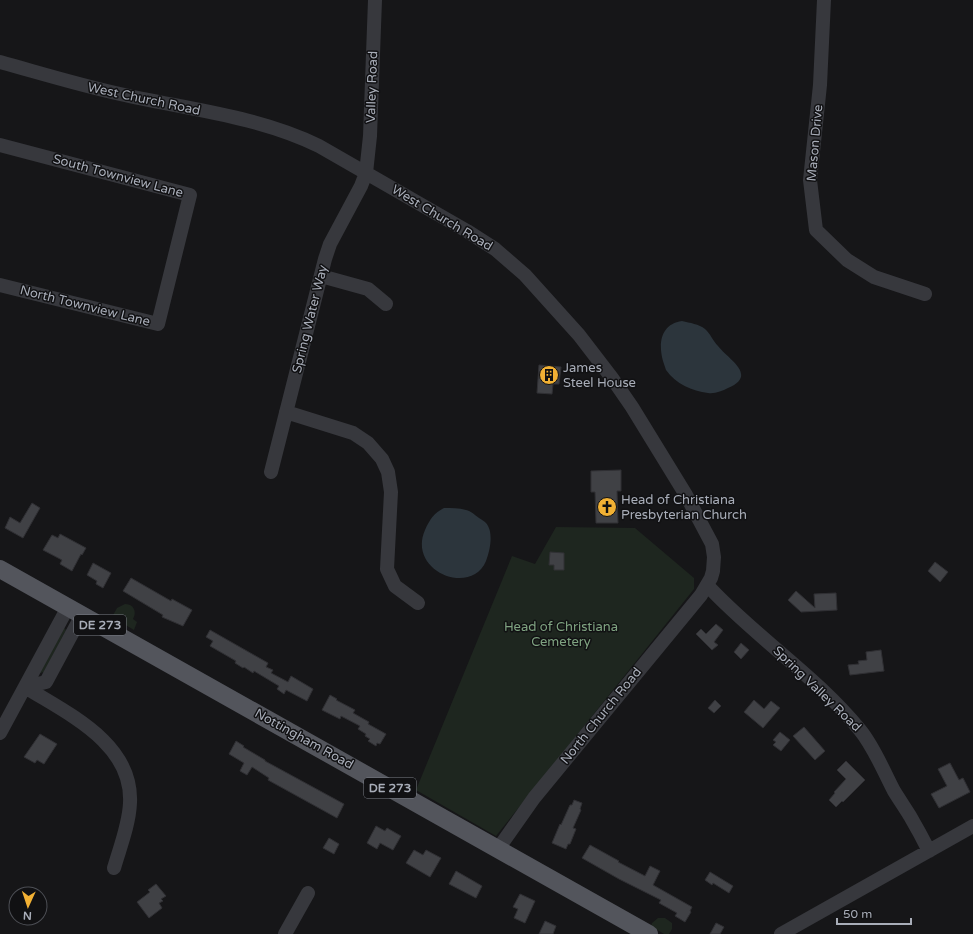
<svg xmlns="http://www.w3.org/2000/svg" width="973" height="934" font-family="'Varela Round',sans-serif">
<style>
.green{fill:#1e261f}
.water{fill:#2c353c}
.building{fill:#404145;stroke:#303034}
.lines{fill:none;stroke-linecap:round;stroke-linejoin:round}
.minor{stroke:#37383d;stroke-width:14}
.major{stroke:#53555c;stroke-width:18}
.labels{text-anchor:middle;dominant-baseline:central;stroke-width:3;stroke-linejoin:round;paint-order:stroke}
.shield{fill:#111113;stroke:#7b7e86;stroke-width:1}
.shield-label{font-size:12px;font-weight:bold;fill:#a8adb8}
.street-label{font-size:13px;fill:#a8adb8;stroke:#111113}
.poi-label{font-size:13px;fill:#a8adb8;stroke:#111113;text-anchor:start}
.park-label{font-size:13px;fill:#7fa381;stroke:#111113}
</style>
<rect width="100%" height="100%" fill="#161618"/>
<path class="green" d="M556 527 635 528 694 578V589L496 836 416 790 512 556 535 564Z
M125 604C134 604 137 612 133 619L137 622 134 630 112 617 117 608Z
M64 628 66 630 44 672 40 673 39 672Z
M658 918H665L672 923V929L669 934H664L651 926 652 923Z"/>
<path class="water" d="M682 321C690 323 699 324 705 329 710 333 713 341 718 346 729 360 758 375 728 388 722 391 715 394 708 393 692 391 676 384 666 370 665 367 664 364 663 361 658 343 661 324 682 321Z
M444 508C451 508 459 508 466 510 471 511 475 515 479 518 481 519 484 521 486 523 494 532 490 551 486 561 471 597 407 571 425 530 430 519 434 513 444 508Z"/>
<path class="building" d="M539 365 561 367 559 384H553L552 394 537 393Z
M621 470V491H617L618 523H596L595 492H591V471Z
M32 503 40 508 23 538 5 528 10 517 20 523Z
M60 534 86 548 82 555 81 554 72 571 60 564 62 560 43 550 52 535 58 538Z
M550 552 564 553V570H554V565H549Z
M935 562 948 572 940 582 928 571Z
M93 563 111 573 103 588 96 584 97 581 87 575Z
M131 578 171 601 172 599 192 610 183 626 162 617 163 615 123 591Z
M796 591 815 608 814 594 836 593 837 610 801 612 788 600Z
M716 624 723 630 714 642 718 645 712 650 696 634 701 629 706 634Z
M210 630 268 663 266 667 273 670 271 673 288 682 291 676 313 689 307 701 286 690 284 694 277 689 279 686 254 671 253 673 244 667 243 668 235 663 236 661 210 646 213 641 206 637Z
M741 643 749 650 741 659 734 652Z
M881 650 884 671 850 675 848 665 859 664 858 661 867 660 866 652Z
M330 695 337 699 336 700 355 710 353 713 369 722 368 724 386 734 380 744 377 743 376 746 368 741 370 739 365 736 366 734 358 729 360 726 341 716 340 719 322 710Z
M715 700 721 706 714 713 708 708Z
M754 700 764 709 771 701 780 708 763 728 744 712Z
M804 727 825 751 815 760 793 736Z
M780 732 790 740 781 751 773 745 776 742 773 740Z
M40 734 57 744 44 764 37 760 35 763 24 757Z
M236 741 244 746 243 747 265 760V761L344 804 337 818 268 780 269 778 252 767 247 775 240 771 244 763 229 754Z
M846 761 865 780 843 802 842 801 836 807 829 800 835 793 834 792 846 779 837 770Z
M950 763 959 780 963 778 970 792 939 808 931 794 947 786 938 769Z
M574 800 582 803 580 809 581 810 573 828 576 829 570 844H568L566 849 552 843 560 824 561 825 570 805H572Z
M376 826 385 831 387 828 401 836 393 850 380 843 377 849 367 843Z
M329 838 339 844 334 854 323 848Z
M590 845 619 861 618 862 645 876 650 866 660 871 653 885 692 907 690 911 691 912 685 922 675 916 677 913 659 903 661 900 619 879 582 858Z
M414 850 423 855 426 850 441 858 430 877 406 863Z
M456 871 482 886 476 898 449 884Z
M710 872 733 886 729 893 713 883 712 885 705 880Z
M156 884 166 896 161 899 163 901 159 903 162 908 149 918 137 902 150 892 148 890Z
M520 894 535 901 525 923 514 918 518 909 513 907Z
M545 921 556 926 553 934H539Z
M716 923 724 927 720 934H710Z"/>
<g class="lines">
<path class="minor" d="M824 0 820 85 810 180 816 230 847 260 874 277 925 294
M0 62C40 73 79 85 120 94 186 109 258 116 319 146L467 231 495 249 525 275 579 335 612 378 632 407 686 495 712 544 714 557 713 571 711 578 701 595 534 798 498 849
M0 145 190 195 158 324 0 285
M321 276 368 289 386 304
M286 412 353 433 368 443 382 459 388 472 391 492 387 569 395 586 418 603
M271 472 325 259 330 244 361 186 366 173 370 136 375 0
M707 585C755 637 815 675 860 730 874 747 883 770 894 791 899 799 905 808 910 816 917 828 923 839 929 851
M25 687C68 714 133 743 130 803 129 825 120 847 114 868
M25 687 46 682 82 615
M0 733 68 607
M285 934 308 893
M781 934 973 826"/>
<path class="major" d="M0 569 649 934"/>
</g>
<defs>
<g id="building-disc" transform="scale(1)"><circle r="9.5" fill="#f2b134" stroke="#111113"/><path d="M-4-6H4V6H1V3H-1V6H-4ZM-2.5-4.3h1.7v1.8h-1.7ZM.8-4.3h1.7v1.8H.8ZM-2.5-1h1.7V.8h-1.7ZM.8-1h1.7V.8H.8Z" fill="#111"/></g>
<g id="church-disc" transform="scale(1)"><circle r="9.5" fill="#f2b134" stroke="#111113"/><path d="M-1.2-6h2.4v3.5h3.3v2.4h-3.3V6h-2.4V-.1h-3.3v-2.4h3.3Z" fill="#111"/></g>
</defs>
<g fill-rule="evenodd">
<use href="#building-disc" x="549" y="375"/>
<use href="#church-disc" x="607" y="507"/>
</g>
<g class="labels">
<g class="shield">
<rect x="74" y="615" width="52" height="20" rx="3"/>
<rect x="364" y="778" width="52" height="20" rx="3"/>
</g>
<g class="shield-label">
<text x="100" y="625">DE 273</text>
<text x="390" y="788">DE 273</text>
</g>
<g class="street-label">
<text transform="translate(372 87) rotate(-88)">Valley Road</text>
<text transform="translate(144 99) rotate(12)">West Church Road</text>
<text transform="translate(815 143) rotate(-85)">Mason Drive</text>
<text transform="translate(118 176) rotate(15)">South Townview Lane</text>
<text transform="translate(442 218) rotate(31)">West Church Road</text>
<text transform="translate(85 306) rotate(14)">North Townview Lane</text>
<text transform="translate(310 319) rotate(-76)">Spring Water Way</text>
<text transform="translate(817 689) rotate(44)">Spring Valley Road</text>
<text transform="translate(601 716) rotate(-51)">North Church Road</text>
<text transform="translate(304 739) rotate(29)">Nottingham Road</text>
</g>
<g class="poi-label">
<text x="563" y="368">James<tspan x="563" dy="15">Steel House</tspan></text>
<text x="621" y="500">Head of Christiana<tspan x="621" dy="15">Presbyterian Church</tspan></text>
</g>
<g class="park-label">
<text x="561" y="627">Head of Christiana<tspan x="561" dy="15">Cemetery</tspan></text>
</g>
</g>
<g transform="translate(28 906) rotate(183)"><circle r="19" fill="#111113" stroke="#4d4f55"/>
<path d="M0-3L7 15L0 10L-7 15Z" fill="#f2b134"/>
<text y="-6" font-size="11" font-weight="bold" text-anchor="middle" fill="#a8adb8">N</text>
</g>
<path d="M837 918v6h74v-6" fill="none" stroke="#a8adb8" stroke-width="2"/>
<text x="843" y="918" font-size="12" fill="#a8adb8" stroke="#111113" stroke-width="3" paint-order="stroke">50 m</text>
</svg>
